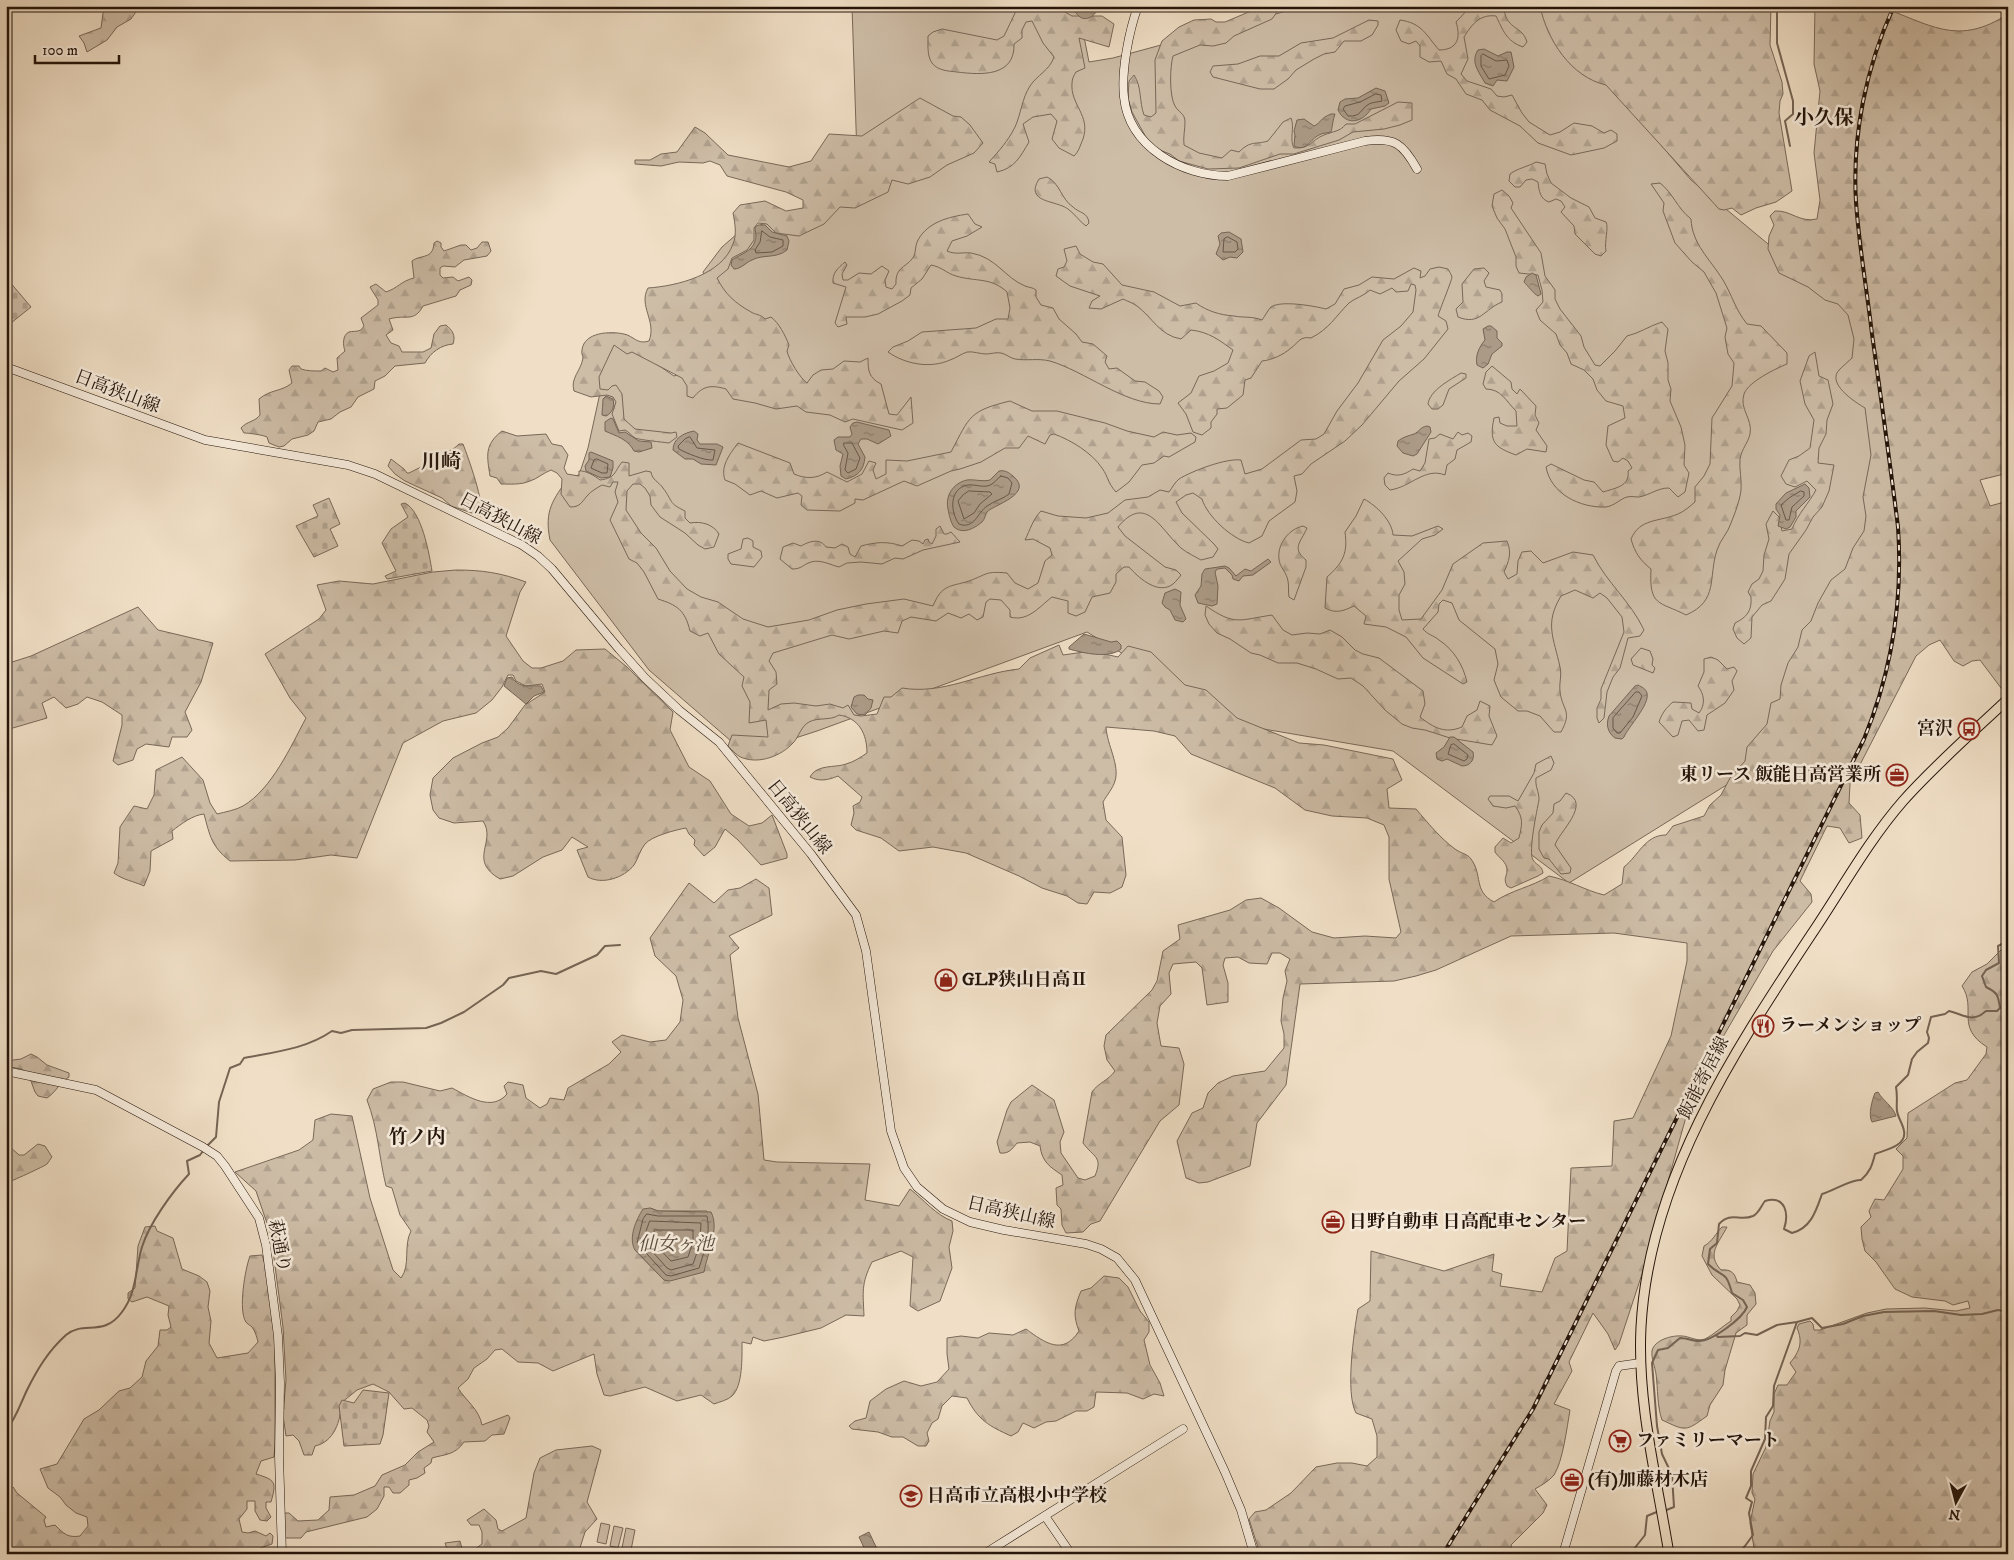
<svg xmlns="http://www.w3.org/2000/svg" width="2014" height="1560" font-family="'IM FELL DW Pica','Noto Serif JP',serif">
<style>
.grass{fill:#cdbca6;stroke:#786858}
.forest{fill:url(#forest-firs);stroke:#786858;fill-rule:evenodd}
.cemetery{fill:url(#cemetery-stones);stroke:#786858}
.water{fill:url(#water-ripples);stroke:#756454}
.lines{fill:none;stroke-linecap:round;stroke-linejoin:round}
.shore{stroke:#685748;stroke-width:1}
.stream{stroke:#756454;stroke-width:2}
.secondary-casing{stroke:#24140a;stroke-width:9}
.primary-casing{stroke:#24140a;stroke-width:11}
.secondary{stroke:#f5eada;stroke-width:8}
.primary{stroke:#f0dfc6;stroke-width:9}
.rail-casing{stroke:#24140a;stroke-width:4}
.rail{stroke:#f5eada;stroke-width:2;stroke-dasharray:5.5;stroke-linecap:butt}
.labels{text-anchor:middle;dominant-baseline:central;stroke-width:5;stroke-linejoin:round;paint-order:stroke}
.street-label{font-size:18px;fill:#24140a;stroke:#f5eada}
.poi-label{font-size:18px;font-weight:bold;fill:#24140a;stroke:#f5eada;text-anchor:start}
.neighbourhood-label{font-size:19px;font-weight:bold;fill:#24140a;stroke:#f5eada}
.water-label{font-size:19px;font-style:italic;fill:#5a4a3c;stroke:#f5eada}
.quarter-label{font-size:20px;font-weight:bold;fill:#24140a;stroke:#f5eada}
</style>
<defs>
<pattern id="forest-firs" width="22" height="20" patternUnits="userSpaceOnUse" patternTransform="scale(1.25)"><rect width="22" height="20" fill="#cdbca6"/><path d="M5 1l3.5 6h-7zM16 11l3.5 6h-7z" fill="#b0a18e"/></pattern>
<pattern id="cemetery-stones" width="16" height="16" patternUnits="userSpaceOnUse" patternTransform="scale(1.25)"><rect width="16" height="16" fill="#cdbca6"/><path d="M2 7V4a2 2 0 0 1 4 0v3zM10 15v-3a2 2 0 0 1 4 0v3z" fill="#b0a18e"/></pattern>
<pattern id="water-ripples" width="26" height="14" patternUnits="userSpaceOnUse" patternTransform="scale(1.25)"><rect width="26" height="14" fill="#ab9a86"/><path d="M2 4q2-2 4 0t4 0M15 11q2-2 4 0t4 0" fill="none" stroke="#8b7c6c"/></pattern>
</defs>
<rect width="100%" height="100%" fill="#f0dfc6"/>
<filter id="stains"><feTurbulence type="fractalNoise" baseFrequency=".004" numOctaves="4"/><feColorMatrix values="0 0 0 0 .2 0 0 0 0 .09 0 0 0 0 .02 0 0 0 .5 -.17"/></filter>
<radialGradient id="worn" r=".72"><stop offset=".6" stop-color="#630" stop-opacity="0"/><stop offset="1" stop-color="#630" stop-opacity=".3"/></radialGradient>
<path class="grass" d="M852 6H1078L1089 62 1113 58 1305 6H1542L1691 180 1856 317 1885 533 1765 761 1569 883 1393 751 1240 725 1087 632 817 731 746 754 649 670 550 540C544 510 553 500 569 477L579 475 588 448 600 393 590 392 613 343 639 352 674 376 731 357 703 272 722 247 737 234 858 187Z
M601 1523 610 1525 606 1544 597 1542Z
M614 1526 623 1528 618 1548 610 1546Z
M626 1528 635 1530 631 1550 622 1548Z"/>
<path class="forest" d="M104 6H140L131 19 117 27 107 40 87 52 84 43 79 36 101 28Z
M1020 6H1054L1072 16H1102L1114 24 1109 47 1079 38 1085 68 1076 72C1074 75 1072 79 1072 83 1070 105 1091 115 1083 139 1080 146 1079 151 1074 156L1059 148 1052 139 1057 121 1051 114 1033 117 1023 124 1029 142C1020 157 1015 168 997 172L995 164 989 162C999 151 1008 141 1015 127 1021 114 1022 98 1030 86 1037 75 1050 70 1054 57L1043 43 1032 21 1026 22 1022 30V38L1014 44C1015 77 981 75 957 72 949 71 938 71 932 63 927 56 928 45 928 36L933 32 942 29 997 40 1004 36 1017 9Z
M1257 6H1283L1280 8 1272 19 1234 36 1226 43 1213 46 1200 45 1173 56C1170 66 1169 96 1175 106 1178 112 1185 113 1185 122 1185 130 1183 137 1184 145L1199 153 1222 158 1231 150 1239 152C1251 140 1255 145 1268 141L1283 122 1291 118C1295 127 1289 140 1294 148 1311 149 1311 140 1324 135 1333 131 1340 132 1346 124H1355L1398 102 1412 103V120L1400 125 1384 129 1353 132 1339 140 1294 154H1280L1239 168 1208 169 1179 161 1170 154 1157 149 1147 139 1132 112 1128 98 1129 81 1134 75C1142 87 1139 101 1144 115L1151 117 1156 113 1155 60 1162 41 1179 27 1194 20 1211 19 1216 22H1225L1251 11Z
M1471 6H1499L1504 10C1508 31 1522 25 1527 42L1523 47C1506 41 1503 30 1496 16 1480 14 1472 24 1464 37L1468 59 1461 74 1467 81 1491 89 1497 96 1504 97 1512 95 1522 113 1529 122 1550 135 1560 132 1574 123 1592 126 1604 133 1611 130 1617 134V141L1604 148 1571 155 1538 143 1520 126 1490 110 1482 100 1466 94 1456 79 1447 74 1441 61 1429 62 1420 57V46L1416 41 1409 44 1401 41 1396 30 1400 20C1422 23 1426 35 1439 50 1458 50 1461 37 1456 22Z
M1540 6H1771L1770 45 1782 82 1783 94 1780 101 1779 113 1792 191 1776 202 1756 208 1741 215 1732 208 1724 210 1719 209 1606 85C1571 77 1547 40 1540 6Z
M1815 6H1885L1884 8C1933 26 1959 46 2008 14V473L1980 480 1990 506 2008 501V690L2001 688 1980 660 1972 661 1963 666 1954 661 1940 640 1929 645 1916 656 1850 784 1849 803 1860 815 1862 838 1849 843 1840 828 1827 826 1800 881 1811 894 1812 902 1773 951 1695 1085 1642 1274 1619 1344 1615 1350 1608 1334 1593 1313 1569 1362 1572 1371 1554 1404 1570 1410C1567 1427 1563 1461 1554 1475 1549 1481 1542 1485 1535 1489L1547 1505 1543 1513 1511 1545 1512 1552 1510 1554H1260L1249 1519 1255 1512 1266 1510 1291 1493 1316 1467 1337 1463H1352L1367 1466 1377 1457V1436L1372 1419 1356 1413C1345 1393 1354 1332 1358 1309L1370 1301 1371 1251 1444 1271 1494 1254 1492 1271 1502 1274 1500 1286 1542 1292 1555 1258 1567 1251 1571 1168 1612 1166 1614 1121 1633 1118 1671 1036 1687 961V943L1614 933 1511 936 1436 970 1416 976 1394 981 1300 984 1286 1085 1257 1123 1250 1166 1208 1182 1199 1183 1186 1178 1177 1141 1192 1113 1203 1108 1208 1093 1218 1083 1233 1076 1265 1071 1284 1048V1034L1281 1021 1283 998 1287 981 1285 971 1290 959 1280 953H1272L1267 964 1249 963 1238 957 1225 958 1223 965 1228 983V1002L1207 1005 1202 968 1196 962 1173 964 1169 973 1171 994 1160 1006 1157 1023 1161 1046 1179 1048 1184 1064 1179 1105 1160 1121 1100 1221 1091 1224 1083 1232 1066 1233 1062 1225 1061 1209 1057 1205 1056 1188 1063 1185 1062 1175C1050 1167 1042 1162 1040 1146L1030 1142 1017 1143C1012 1149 1009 1154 1000 1153L997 1142 1007 1110 1011 1102 1032 1085 1054 1100 1064 1132 1060 1142 1061 1153 1078 1178 1085 1180 1095 1176C1103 1156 1094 1158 1083 1143L1092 1092C1098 1083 1109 1080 1115 1071L1107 1060 1104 1046 1106 1035 1152 990 1157 981 1163 951 1180 939 1178 925 1230 910 1246 900 1261 898 1279 908 1312 932 1334 938 1365 936 1396 938 1401 932 1389 879V837L1384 825 1367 818 1332 816 1305 810 1275 788 1191 754 1175 736 1154 731 1106 727C1107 745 1120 765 1115 781 1113 788 1107 795 1103 802L1106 820 1122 837 1126 875 1122 887 1110 893 1094 892 1087 904 1078 903 1067 896 1042 888 1019 876 966 853 933 847 899 851 881 838 856 830 851 825 854 813 853 806 860 802 862 797 838 776C828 780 820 782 810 777 817 764 835 768 846 764 854 762 861 757 867 753 867 734 859 718 839 715 830 721 818 717 809 722 801 726 799 737 793 743 781 756 760 764 743 758 738 757 732 750 728 746L732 735 768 737 766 720 749 723 750 702 742 686 744 677 719 654 708 633 700 636 690 631C685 610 677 605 658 599L644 572 637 563 629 559 610 520 618 502 615 492 618 482H613L610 487 602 485C597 488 591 491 587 496 581 503 580 507 570 507L561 494 562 479 557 473 551 470C543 473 537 479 530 481 521 485 510 484 501 484L497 478 490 476C487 456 484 445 502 431L517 436 546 434 552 444 562 446 568 455 564 468 567 474 579 476V471C585 470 595 476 600 480 616 478 614 472 622 462L629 463V476L646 471 651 472C652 480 659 482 663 488 673 501 668 503 685 511V518L690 523C701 521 713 524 719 534L714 547 705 549 698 545 685 533 660 517 651 505 650 496 645 488 640 484H633L627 491 626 510 641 533 656 548 670 571 687 589 701 597 718 602 743 619 768 627 809 620 837 610 866 604 904 599 933 606C942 584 950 587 969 581 988 574 985 571 1007 573L1015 583 1028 589 1038 583 1045 561 1052 555 1050 548 1033 539 1025 540C1030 530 1033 519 1041 511L1058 516 1086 518 1108 513 1125 500 1148 497 1160 490 1169 492C1172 488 1175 482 1179 479 1192 471 1226 458 1241 460L1245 474 1262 469 1301 440 1316 439 1324 434 1337 411 1358 383 1383 340 1401 326 1413 312 1416 290 1415 285 1411 284 1408 291 1396 292 1392 288 1380 294 1370 290C1364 296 1355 298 1349 303 1335 317 1329 329 1311 338 1300 336 1299 342 1291 348 1283 355 1272 360 1262 361L1251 378 1245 380 1243 395 1227 408 1217 409V414L1211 422V428L1202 435 1193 432 1186 414 1178 403 1191 393 1199 376 1214 371 1228 363 1233 350C1219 340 1209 332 1191 330L1181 339C1159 335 1153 318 1137 306 1133 303 1127 301 1123 299L1101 309 1089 308 1092 301 1100 296 1070 286 1056 276 1058 269 1064 267 1067 261 1064 249 1076 246 1080 254 1093 262 1103 264 1122 285 1154 292 1180 306 1196 303C1207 311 1220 315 1234 316 1244 318 1252 316 1262 320 1265 316 1268 310 1271 307 1281 300 1314 306 1326 309L1335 304 1344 289 1359 285 1372 277 1394 279 1414 268 1421 271 1420 278 1425 276 1430 269 1439 267 1448 269C1449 271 1451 274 1452 277 1452 280 1440 309 1438 316L1446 321 1448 329 1424 359 1399 381 1362 425 1345 441 1311 464 1302 474 1294 476 1297 491 1295 502 1269 521 1262 536 1249 543C1232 539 1207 516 1202 499L1193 493 1186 495 1176 502 1182 513 1214 544 1218 549 1213 557 1201 560C1194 556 1187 553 1181 548 1160 529 1146 493 1118 527L1125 536 1165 567 1176 570 1181 575C1178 579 1174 584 1170 586 1155 593 1138 577 1129 567H1124L1116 574V582L1110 593 1092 597 1085 612 1076 616 1068 613V601L1052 597C1039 607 1028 622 1010 617V610L1001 600 990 599 986 602 983 617 977 620 969 614 961 618 948 613 936 621 911 617 902 621 898 633 884 631 849 639 832 635 773 653 769 661 776 672 777 684 769 690 768 710 781 704 794 703 816 706 830 704 843 708 848 705 854 715 861 716 877 714 884 697H891L902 688C943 695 979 673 1019 669L1030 658 1059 645 1063 655 1091 651 1118 657 1128 646 1151 652 1185 685 1206 690 1237 718 1299 743 1324 745 1393 759 1402 780 1387 789 1389 808 1416 809C1428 823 1440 838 1455 849 1460 853 1468 854 1471 859 1483 875 1473 891 1494 902 1511 890 1532 887 1549 876 1569 880 1584 890 1604 895L1622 884 1624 867C1639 855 1645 835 1666 835L1673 826 1704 816 1710 805 1721 795 1730 778 1745 761 1747 747 1767 724 1771 703 1780 699 1781 685 1788 663 1798 647 1802 630 1811 621 1818 603 1831 580 1845 569 1853 548 1864 531 1866 516 1863 497 1871 455 1865 408C1855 402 1825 383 1840 369 1844 365 1848 362 1852 358L1854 339 1848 315 1838 304 1825 300 1808 287 1779 273 1768 249 1769 236 1774 225 1770 216 1775 211C1791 210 1799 223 1817 219L1820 200 1814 153 1820 91 1814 64Z
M1369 20 1378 21V25L1372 35 1361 41H1344L1335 52 1324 54 1314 59 1296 70 1288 79 1274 89H1260L1213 77 1210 72 1213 66 1238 64 1260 56H1279L1301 43 1333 38Z
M920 98 953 116 961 117 970 125 983 143 974 153 947 165 930 177 908 184 892 180 888 192 855 208 840 207 824 224 799 236 776 233 767 224 758 223 754 228V240L747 250 732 258 728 269 717 278C725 294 735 303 751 312 756 315 760 314 765 319L771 317C779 323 785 335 789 345L787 351C789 360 800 378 807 383L813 375 821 370 833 369 844 361 860 362 868 358C868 371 869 378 881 384L889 414 897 415 911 397 913 423 902 430 853 419 845 422 830 415 806 412 797 406 776 409 755 403 733 399 726 389C712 385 703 385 693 398L687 396V386L682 378 632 352 627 354 614 345 599 377 600 389 608 390 612 386 616 385 622 394 624 419 635 429 671 433 676 432 677 437 669 443C662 442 640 440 635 438 632 436 629 432 625 430L619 431 612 414 616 402 613 397 607 395 591 397 574 391C570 378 581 371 583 358 583 356 581 353 582 350 584 332 610 331 624 334 634 336 637 345 649 341 657 321 638 306 648 288 677 286 722 275 733 244 737 235 735 223 733 213L740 205 765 201 786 211 803 208V200L786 192 727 176 720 165 710 161 703 163 679 162 661 166 635 164V160H650L661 154 677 152 695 127 705 133 728 155 789 167 811 161 829 134 862 136Z
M1536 162 1545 164 1547 174 1551 183 1571 198 1589 207 1595 218 1606 222C1609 228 1604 242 1606 251L1601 256 1595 254 1575 234 1574 226 1561 212 1565 207 1561 201 1556 199 1549 202C1540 199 1539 191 1538 182L1532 179 1526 180 1520 187H1515L1509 181 1510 174C1518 168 1527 167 1536 162Z
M1047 177C1060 183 1061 199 1073 207 1079 213 1088 212 1089 223L1086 226C1079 221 1075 214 1068 209 1056 200 1024 203 1039 179Z
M1660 183C1673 193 1677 208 1691 219 1692 244 1710 259 1723 280 1732 295 1735 309 1747 324L1761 326 1787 353V364C1775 369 1748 382 1744 394 1739 409 1753 419 1750 434 1748 443 1742 448 1740 459 1739 469 1742 480 1741 490 1740 500 1735 513 1731 523 1728 533 1720 540 1717 550 1708 577 1719 601 1686 615 1659 601 1649 607 1651 569 1640 560 1635 553 1631 539 1640 518 1659 522 1678 514 1685 511 1690 506 1695 502V487L1704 476 1710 464 1712 418 1732 386 1734 363 1728 354 1725 337 1727 328 1716 293 1704 272 1692 262 1675 243 1663 211 1664 203 1651 184Z
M1502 190 1509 196 1513 203 1511 208 1541 253 1545 276 1555 290V299L1560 309 1581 336 1584 347 1595 365 1600 366 1615 351 1627 336C1640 333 1649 326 1662 322L1668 329 1665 351 1668 363V380L1671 389 1670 401 1681 427 1685 445 1684 465 1689 473 1685 492 1678 497 1669 488C1657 488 1650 495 1639 497 1635 497 1631 496 1627 497 1620 499 1614 506 1606 507 1580 508 1551 494 1546 467L1551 464 1584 480 1594 482 1603 492C1616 488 1630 486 1628 471L1632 468 1628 461 1623 458 1618 462 1613 461 1606 445 1608 426 1625 418 1623 406 1606 401 1597 390 1593 379 1584 370 1571 364 1567 353 1560 345 1556 334 1540 320 1536 310 1543 302 1542 290 1538 275 1519 273 1516 266V257L1505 229 1497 218 1492 206 1494 194Z
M968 214 975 224 982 227 967 236 952 241 947 251C956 255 962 252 971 253 996 257 1005 278 1025 286 1030 288 1032 287 1036 290V297L1041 305 1053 308 1059 319 1076 334 1082 342 1093 344 1107 356 1105 362 1109 369 1117 368 1135 381 1145 382 1159 391 1163 397 1160 404C1124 404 1084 371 1050 361 1038 358 1027 361 1015 359 1010 358 1006 354 1001 353 996 352 991 354 986 354 980 354 973 351 967 352 961 354 956 358 950 360 930 369 905 364 888 352L893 347 908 341 922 332 976 328 996 319H1008L1010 308 1007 292C991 277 976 282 956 276 946 273 942 267 931 265L922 279 911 288 910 295 902 301 878 314 865 317H846L847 324 838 327 835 323 846 287 833 283C832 273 838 268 845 262L847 265 842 274 843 280H848L859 273 871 274 882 266 889 271 885 280 886 287 892 289 896 284C895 266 907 268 914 256 916 251 915 245 918 240 928 222 948 217 968 214Z
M437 241 441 243V247L444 251 461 245H466L471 250 477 248 482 242H488L491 251 487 256 464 260 455 267 443 266 440 268V275L443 278 453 277 458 281 469 277 472 280 471 285 460 290 456 296 423 306C414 323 406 314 389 319L393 330 386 335 391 343 399 346 402 352H423L431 348 434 334 440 326 446 325C452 330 456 335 453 344 441 345 431 352 425 363L395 366 385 376 375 381 374 389 358 397 351 407 340 412 331 419 318 422 314 431 308 435 292 439 284 446 279 447 269 443 267 437C263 435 249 433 244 433L241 428C247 421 255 422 260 415L259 399C271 389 281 392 292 383L289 370 292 366H299L301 369C307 371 314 371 321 371L325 368 333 372 338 370 337 358 345 351C343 346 342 335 349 332 352 331 357 332 361 330L364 326 361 318 378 305V300L370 287 376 284 386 292C398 288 401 281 414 278L412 261C421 254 433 260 434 243Z
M1484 268 1489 273 1484 281 1486 287 1500 290 1502 294V302C1484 309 1480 326 1458 317L1456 309 1463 302 1462 284 1474 269Z
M1815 352 1819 376 1828 380 1833 404 1827 420 1826 434 1819 448 1818 463 1834 465 1829 491 1822 507 1813 517 1806 530 1789 554 1785 579 1771 601 1762 605 1752 617 1751 638 1744 644 1737 638 1733 629 1735 623C1747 617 1752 611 1751 597L1748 592 1752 584 1759 579 1763 571 1764 555 1769 539 1766 524 1773 511 1779 517 1782 531 1792 529C1798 514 1809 503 1816 490L1807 481 1795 487 1786 484 1781 476 1789 460 1799 456 1810 448 1814 420 1805 404 1800 381 1809 356Z
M1492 366 1511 382 1512 389 1517 394 1520 389 1536 406 1535 415 1539 423 1536 430 1547 446 1546 452 1527 449 1516 455C1494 447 1489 442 1494 418L1499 417 1500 423 1507 426H1517L1516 411C1506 401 1501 389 1486 389L1483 384 1486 372Z
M1461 373 1466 374V378L1449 389 1443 405 1438 409H1432L1428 404C1430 390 1450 380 1461 373Z
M1010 401 1032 411H1057L1105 423 1127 431 1154 437 1163 432 1177 435 1191 433 1196 437 1195 442 1169 457 1164 456 1154 463 1142 465 1129 482 1116 492C1107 482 1109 478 1102 468 1092 453 1071 440 1054 434L1050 435 1045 444 1028 436 1019 448H1005L981 462 960 469 951 471 917 486 904 481 863 500 855 499V503L840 511 807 510 801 505 802 496 798 493 777 498 761 491 750 495 735 484 725 480C720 466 730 454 738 443L790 463 794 474C806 479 816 479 827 472L847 482 862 474 869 461 876 463 873 470 876 479 886 474V460L907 461 951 452C970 416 969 411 1010 401Z
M1458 432 1462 435 1468 433 1472 436 1471 442 1457 450 1455 459 1447 465 1445 475C1425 467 1411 487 1390 490L1385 485 1384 478 1388 473C1397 477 1404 475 1413 469L1420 471 1425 463 1429 439 1435 438 1440 434 1453 439Z
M459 444H463C468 457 485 504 481 516L451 506 442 498 405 481 395 474 388 466 391 459 404 469 407 473H409L429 463 427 456 428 453C441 455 450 453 459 444Z
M1364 499C1377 506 1392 521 1393 535L1412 536 1438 526 1443 529 1435 535 1422 539 1398 561 1404 572 1405 584 1399 595V610L1402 620 1421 619 1442 590 1453 564 1483 543 1507 541C1512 553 1509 561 1504 572L1508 579 1517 574 1518 561 1522 552 1531 551 1543 563 1573 552 1593 555C1607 583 1631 602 1644 630L1640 636 1628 638 1620 668 1613 677 1607 692 1604 718 1599 723 1597 718V708L1601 699V689L1624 632 1622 617 1607 598 1600 593 1593 598 1575 590 1561 596C1544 624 1554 638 1560 667 1562 675 1559 683 1560 691 1562 711 1573 710 1561 732H1554L1540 716 1527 711H1518L1501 697 1494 680 1498 664 1495 649 1459 620 1452 603 1443 600 1439 604 1438 612 1423 629C1428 635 1433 635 1439 640 1454 650 1463 665 1467 682L1463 684 1423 658 1406 637 1386 627 1364 624 1366 616 1354 606C1343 611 1336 614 1325 608L1327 577C1343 563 1348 553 1345 532L1356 516Z
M940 526 944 534H947L951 532 960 542 923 550 903 559 895 558 882 564 861 562 847 563 839 567C831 565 820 559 811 562 802 565 802 569 792 569L780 559 783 547 793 543 801 546C810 541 820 538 826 547L835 548 842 544 848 547 850 554 855 557 861 546C876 542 887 541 902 546L912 540 919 541 923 544 925 540 928 539 929 542 932 544 936 536V529Z
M1303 526 1307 528C1301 542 1291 548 1306 560V567L1294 600 1289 597C1288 592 1289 586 1288 581 1287 573 1279 566 1279 559 1277 544 1289 529 1303 526Z
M748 538 753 541V547L761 551 762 557 754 567 731 564 728 559V554L741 549 743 539Z
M456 570C483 570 501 573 526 582L520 592 506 636 523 661 532 668H541L563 661 576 650 605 649 627 667 673 712 670 730 689 767 710 781 731 814 749 826 762 823 772 815 787 854V858L761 865 738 840 725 829 715 847 704 856 694 845 695 840 689 834 686 828C675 830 652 836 645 844 640 850 638 859 634 865 624 878 602 885 588 877L577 850 588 847 572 837 562 850 543 857 513 876 500 879C467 860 497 842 483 821L454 823 439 818 433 810 430 795 433 778 453 758 482 743 498 737 508 728 525 705 545 692 542 684 526 686 516 681 513 675H508L502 687 492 700 476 713 443 721 403 743 357 858 331 855 295 860 230 861C211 846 210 836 204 814 193 815 181 824 172 831L173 839 151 851 150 871 144 886C133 881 123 880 114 873L118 863 120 827 134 806 147 809 154 795 156 770 182 757 203 780 210 803 217 814C225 812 236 810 243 806 272 789 291 746 306 718L290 698 265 654 319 619 326 610 317 585 339 581 373 584 433 572Z
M1206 606C1235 626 1239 620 1272 615L1283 630 1292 635 1307 633 1320 634 1330 630 1342 637 1355 650 1363 654 1379 658 1423 691 1425 704 1420 717C1434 728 1445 734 1462 727L1467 716 1477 710 1480 701 1490 706 1489 716 1497 736 1492 745 1450 738 1425 730 1412 728 1402 724 1385 710 1363 686 1351 678 1338 679 1316 669 1297 663H1278L1260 655 1251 653 1230 639 1217 633 1209 624 1205 615Z
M138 607 158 630 213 643 201 682 185 712 192 730 187 737H172L169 747 146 744 137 749 133 760 118 765 113 761 122 725V715L102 702 87 697 78 704 66 708 54 697 42 703 47 718 6 730V664L31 656Z
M1641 648 1650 651 1653 659 1652 665 1655 668 1653 673 1633 665 1631 659Z
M1711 657 1718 660 1727 669 1734 667 1737 671 1732 681 1734 690 1725 703 1707 715 1704 730 1698 731 1689 720 1682 721 1678 735 1673 737 1659 722C1662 713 1666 708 1673 702L1691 703 1692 709 1699 713C1706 704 1704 694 1698 686L1704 672V659Z
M1551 756 1554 763 1551 770 1536 778C1535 787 1539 791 1539 800 1537 810 1528 852 1533 860 1537 866 1542 865 1543 873L1538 876 1511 888 1507 886C1503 878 1507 877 1507 870 1507 862 1499 858 1495 852V847L1503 838 1511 843 1519 838C1522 825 1524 818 1515 806L1506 808 1493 806 1488 799 1490 796H1509L1518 801 1534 773 1536 764Z
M1566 793C1593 803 1558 833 1555 845L1571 868 1570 873 1561 874 1549 859 1544 858 1539 849V832L1542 825 1553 813 1554 804 1560 801Z
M756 879 769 888 772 915 729 936 739 948 730 955 738 1018 758 1094 764 1160 777 1162 870 1164 865 1200 899 1206 910 1189C924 1200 936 1215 952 1221L953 1231 949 1247 952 1268 940 1301 918 1311 910 1306 913 1257 901 1251 872 1262C861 1284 863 1292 864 1316L846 1315 821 1328 784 1337 764 1341 753 1337 751 1344 742 1342C742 1356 743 1386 732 1396 728 1400 719 1402 714 1404L701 1395 677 1401 645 1387 610 1396 604 1395 597 1374 594 1354 553 1371 538 1363 518 1362 502 1349 495 1350 487 1359 474 1368 468 1379 458 1388C466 1401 479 1409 482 1425L508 1415 510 1418 504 1434 492 1435 485 1441 464 1442C455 1455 446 1454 432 1458L431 1463 424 1468 425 1473 417 1478 409 1480V1485L400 1493H393L389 1487H384V1496L377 1509 367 1517 306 1532 301 1538H286L284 1533V1513H289L298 1521 318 1520 329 1510 330 1497 354 1495 375 1486 382 1475 405 1465 418 1452 434 1442 427 1432 429 1426 427 1420 412 1408 404 1409 389 1392 373 1384 357 1390 341 1403C341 1421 334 1442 315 1446L312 1455H304L299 1441 293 1435 286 1436 283 1415 286 1380 283 1327 271 1235 256 1191 235 1172 299 1150 313 1140 315 1120 331 1114 352 1116 370 1198 393 1270 401 1278C411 1265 403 1246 411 1231L400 1215 392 1188 386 1186C379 1158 378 1128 367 1100L373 1089 391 1082H403L440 1091 452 1088C469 1097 492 1112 507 1094L504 1086 508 1082 523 1085 526 1098 540 1108 547 1104 550 1098 564 1100 568 1088 609 1064 621 1052 612 1042 622 1035 650 1042 666 1040 680 1022 683 1000 676 976 655 956 650 938 689 883 714 903 728 890 740 888ZM650 1208 658 1211H707L704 1271 664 1280 635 1250Z
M2004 947H2008V1554H1755L1750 1523 1755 1499 1752 1493 1753 1474 1766 1447 1770 1421 1774 1412V1394L1778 1385H1787L1796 1372 1790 1363C1800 1351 1803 1342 1797 1328L1799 1324 1810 1321 1813 1324 1814 1330H1820L1867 1313 1886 1309 1925 1308 1956 1311 1970 1308 1968 1301 1953 1305 1945 1301 1912 1297 1895 1289 1876 1262 1865 1251 1862 1239 1861 1227 1871 1217 1869 1211 1875 1199 1884 1200 1903 1169V1156L1896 1149 1907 1138 1908 1113 1955 1083 1967 1080 1986 1054 1987 1047C1955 1027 1977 1009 1962 986L1972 972 1987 964Z
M31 1054 37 1057 47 1065 69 1073V1077C60 1082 56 1092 47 1098L38 1096 35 1092 28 1073 21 1069 6 1066V1061L21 1059Z
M38 1144 45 1146 52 1157C51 1158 48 1163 47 1164 45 1166 10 1182 6 1183V1148L10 1147 19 1155H24Z
M155 1226 157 1231 173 1238 182 1269 199 1276 207 1282 210 1291 208 1307 211 1321 209 1343 217 1358 248 1353 258 1342C257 1337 255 1331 252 1327 250 1325 247 1324 246 1322 238 1311 245 1269 250 1256L262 1255 266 1267 275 1336V1445L274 1457 261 1461 256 1474C275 1480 277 1481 271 1502H266V1508L271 1517 267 1521 260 1520 255 1511V1501H247V1509L239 1519 242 1532 248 1533 255 1531 266 1536 270 1533 273 1536 272 1544 243 1554H6V1492L13 1487 17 1493 46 1517 44 1520 46 1527 55 1525C64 1534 68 1538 80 1536L88 1526 87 1517 76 1513 66 1505 60 1497 48 1488 40 1469 57 1464 84 1419 99 1410 119 1391 130 1388 142 1377 146 1361 158 1346 160 1330H167L171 1327 168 1315 169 1306 147 1297 132 1302 128 1299V1293L135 1288 138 1246 145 1227Z
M1722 1227H1727C1719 1243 1706 1254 1721 1270 1731 1269 1735 1273 1737 1282L1750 1285 1755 1293 1756 1304 1747 1315V1325L1736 1333 1725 1370 1723 1385 1710 1405 1707 1416C1685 1432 1686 1431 1662 1420 1657 1406 1658 1389 1656 1374 1655 1367 1651 1358 1652 1351 1654 1340 1672 1335 1682 1336 1689 1336 1697 1342 1705 1339 1713 1335 1723 1326 1731 1321V1317L1737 1311 1740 1305 1737 1299 1712 1275 1702 1256 1704 1246C1712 1242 1716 1233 1722 1227Z
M1104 1276 1119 1278 1128 1287 1140 1311 1149 1322V1332L1144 1340 1150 1365 1160 1383 1164 1396 1154 1394 1143 1399 1127 1393 1096 1392 1094 1407 1087 1411H1076L1056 1421 1046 1422 1034 1428 1023 1423 1018 1432 1011 1436C989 1426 978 1420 967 1398L952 1396 942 1406 938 1419 932 1423 927 1433 929 1441 926 1446H918L903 1437H892L878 1432 852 1429 849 1426 855 1421 866 1418 870 1401 886 1389 904 1381 921 1386 937 1382 949 1369 947 1354V1338L961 1336 978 1338 989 1333 1013 1335 1026 1329C1045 1343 1063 1356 1079 1331 1073 1315 1074 1308 1081 1291L1091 1288Z
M592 1446 601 1450 587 1502 597 1519 585 1532 578 1554H449L445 1543 460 1541 463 1552 475 1549 482 1544V1532L479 1525H471L467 1520 484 1509 496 1520 498 1529 502 1531 526 1518 534 1473 540 1458 556 1450Z"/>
<path class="cemetery" d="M9 281 31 307 6 327V282Z
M329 498 340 524 330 529 338 546 314 557 296 526 318 516 313 505Z
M405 503C422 512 429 553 432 571L387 579 385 576 396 571 382 543 391 529 408 517 401 504Z
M363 1390 389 1393 383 1435 380 1444 344 1446 339 1406 342 1400 354 1403Z"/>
<path class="water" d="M1072 6H1099C1097 14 1088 22 1080 17 1076 14 1074 10 1072 6Z
M1484 49 1498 56 1507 52H1511L1514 67 1507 81 1497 80 1493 86 1485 83C1479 72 1470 62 1478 50Z
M1376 88 1385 91 1389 103 1385 106 1371 109C1362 123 1346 126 1338 110L1340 102 1345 99 1358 98Z
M1331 114H1335C1333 119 1332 129 1331 132 1327 133 1322 133 1319 135 1310 139 1307 152 1294 146L1295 135 1294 131 1297 120 1304 119 1314 126C1320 124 1320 118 1331 114Z
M758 225H765L772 232 787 236 789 241 787 250C776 259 763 254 752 260 745 263 741 269 734 269L731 265 732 260C740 254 752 252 755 241 757 237 755 231 755 227Z
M1229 232 1241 239 1243 252 1237 258 1230 257 1223 260 1216 254 1220 244 1218 236 1221 233Z
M1532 273 1536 275 1541 294 1538 296C1534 294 1528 286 1524 282L1526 277Z
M1488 326H1491L1497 331V338L1502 343V346L1492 354 1488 364 1483 368 1477 365C1475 356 1479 347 1485 340L1483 329Z
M606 396 613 399C615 407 612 413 606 416L602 415C602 411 603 404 603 399Z
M611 418 613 419 619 433 625 432 639 441 651 442 652 448 639 452 634 451C628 439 616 436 605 431V422Z
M857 422 889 430 891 436 878 444 867 439H861L858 444 865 457C864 470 858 476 846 479L841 476 840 466 843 454 836 450 834 440 838 437H850L852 434 850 427 853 423Z
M1427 426 1430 427 1431 432 1417 454 1413 456 1403 453 1397 446 1398 441C1403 437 1408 436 1414 434 1419 432 1420 427 1427 426Z
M694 431 698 434 697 440 700 444H717L723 447 716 465 701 464 693 459H685L673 450C673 439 683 433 694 431Z
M591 452 613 461V468L610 477 601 478 586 471 585 466 589 460V453Z
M999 471C1005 470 1008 472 1013 476 1035 494 993 505 987 512 985 515 985 519 982 522 975 528 963 535 954 527 951 523 949 515 948 509 945 496 953 483 967 480 974 479 982 482 990 480Z
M1805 484 1809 488 1810 497 1796 511V517L1790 527 1786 529 1778 526 1780 515 1776 509V504L1786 493Z
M1268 559 1271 562 1253 575 1243 576 1239 581 1233 579 1232 575 1225 568 1217 569 1215 572 1218 586 1217 604 1212 606 1198 603 1195 595 1201 586 1202 574 1205 569 1225 566 1229 568 1236 576 1245 569 1251 571Z
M1175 589 1181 592 1180 605 1186 619 1183 622 1175 620 1170 610 1165 607 1162 603 1165 593Z
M1084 634 1111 642 1117 641 1121 645V649C1109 659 1083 653 1069 649V647Z
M512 677C519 689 529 685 541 686L544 692 534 696 526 704 504 686 507 678Z
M1638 685C1642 687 1646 689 1647 693 1650 705 1628 727 1624 737L1622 739 1615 738C1607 732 1606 724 1609 716L1635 686Z
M858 695H864L868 699 873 700 871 708 865 715 857 714 851 707 854 697Z
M1450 737H1454L1473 752C1475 760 1470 766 1462 766L1447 759 1442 761 1437 759 1436 753 1444 747Z
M1878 1092C1883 1101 1893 1106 1896 1116L1872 1122C1868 1115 1872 1100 1875 1093Z
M650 1208 658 1211 711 1212C720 1229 707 1254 704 1272L670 1281 664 1280 635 1250C628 1238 636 1220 643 1209Z
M869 1532 878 1551 867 1554 859 1537Z"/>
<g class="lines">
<path class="shore" d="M1483 54 1496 61 1507 60 1509 66 1505 75 1489 79 1481 66V56Z
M1376 94 1381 95 1382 101C1378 102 1373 102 1369 104 1360 109 1362 117 1348 116L1343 109 1345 106 1360 102Z
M762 231 770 237 783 240V246L772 252 756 253 755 250 760 242Z
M1228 237 1237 242 1238 249 1235 252H1223L1224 239Z
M690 437 697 448 715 450 713 460C705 461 686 453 679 449L678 446 685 439Z
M844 443H852L860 458 856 469 848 473 845 470 848 453 844 446Z
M597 459 608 464 607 473H602L591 468 594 460Z
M1001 476 1008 478 1012 483 1009 494C1003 499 994 501 987 506 978 512 974 530 959 524 950 512 949 488 968 485 976 484 985 489 992 484 995 482 998 478 1001 476Z
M969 491 990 492 992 494 980 504 974 513 964 519 958 501 963 495Z
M1801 491 1804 492V496L1792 507 1789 520H1786L1781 505 1789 498Z
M1636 692H1639L1642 696 1633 717 1620 733H1617L1613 728V718Z
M1454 744 1468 755 1467 759 1464 761 1448 754 1451 745Z
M647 1214 658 1216H707C711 1234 704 1252 699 1268L671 1276 666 1275 637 1243 643 1219Z
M650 1221 701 1223 700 1244 693 1264 671 1270 667 1268 643 1241Z
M655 1230H693V1242L688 1257 671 1261 651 1240Z"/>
<path class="stream" d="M1777 6V43L1793 101V114L1785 121 1790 146
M206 1147 216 1137 219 1102 230 1068 240 1064 244 1058C275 1052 306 1049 332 1031L341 1033 352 1030 426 1028 441 1023 464 1012 503 985 509 978 541 971 556 974 597 955 605 946 620 945
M1717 1336 1718 1337 1740 1336 1745 1333 1757 1335 1777 1325 1797 1322
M6 1431C16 1418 20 1405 27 1390 37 1370 48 1351 66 1335 84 1320 103 1338 122 1312 137 1292 135 1270 142 1247 149 1224 172 1192 189 1174L187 1161 200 1155 203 1151
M1664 1511 1674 1507 1672 1475 1662 1454 1657 1426 1652 1363 1658 1350 1668 1348 1680 1338C1686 1338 1693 1341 1699 1341 1712 1341 1742 1319 1747 1307L1743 1300 1732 1293C1725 1268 1723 1279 1708 1264L1710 1249 1717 1243 1719 1224C1731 1211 1740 1222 1753 1216 1759 1213 1761 1206 1765 1201 1786 1195 1789 1214 1784 1229L1792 1233C1811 1228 1816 1211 1822 1194 1833 1191 1851 1179 1861 1180 1870 1172 1872 1166 1875 1154 1885 1150 1907 1146 1904 1131 1903 1124 1898 1118 1897 1111 1896 1104 1898 1098 1896 1087L1908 1075 1912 1059 1917 1052 1928 1043 1929 1038 1927 1032 1931 1017 1945 1014 1949 1011C1963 1014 1972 1024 1986 1011H1997L2000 1008C1998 995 1998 993 1986 987L1982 976 1986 970 1999 963 1998 946 2008 941
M1630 1554 1645 1535 1647 1516 1659 1511
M1737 1554 1745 1546 1753 1535 1749 1513 1752 1502 1746 1498 1751 1486V1471L1765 1439 1766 1417 1773 1406 1774 1386 1797 1322 1812 1318 1822 1328 1843 1324 1863 1316 1884 1312 1934 1311 1961 1315 1982 1314 1998 1310 2008 1312"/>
<g class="secondary-casing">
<path id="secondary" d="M1138 6C1129 31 1121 71 1124 97 1129 147 1182 176 1228 176L1365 141C1395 137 1403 144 1417 169
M6 367 205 440 348 465 375 474 522 545 538 556 552 569 619 649 645 678 679 710 719 742 811 854 856 915 866 951 891 1131 904 1168 917 1187 943 1209 970 1222 1004 1230 1086 1244 1101 1249 1117 1258 1135 1280 1225 1472 1241 1510 1254 1554
M6 1071 96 1090 203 1147 217 1156 225 1166 259 1218 266 1245 278 1336 280 1383 279 1456 282 1554
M1045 1516 1071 1554
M984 1554 1183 1429
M1563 1554 1616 1371 1619 1366 1640 1363"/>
</g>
<g class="primary-casing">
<path id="primary" d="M1669 1554C1657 1479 1637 1403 1641 1327 1649 1178 1735 1050 1815 929 1843 887 1869 840 1903 801 1935 765 1973 732 2008 699"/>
</g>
<use href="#secondary" class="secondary"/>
<use href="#primary" class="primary"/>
<g class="rail-casing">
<path id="rail" d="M1443 1554 1533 1409 1864 739C1892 671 1903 600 1898 527 1890 463 1881 398 1872 334 1867 291 1859 246 1856 202 1852 135 1866 67 1894 6"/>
</g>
<use href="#rail" class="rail"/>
</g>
<defs>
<g id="bus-ring" transform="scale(1.125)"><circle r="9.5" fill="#f5eada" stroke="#8f2418" stroke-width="1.5"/><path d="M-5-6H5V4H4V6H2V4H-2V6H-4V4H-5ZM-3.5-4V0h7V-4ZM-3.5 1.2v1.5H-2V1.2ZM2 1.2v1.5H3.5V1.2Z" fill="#8f2418"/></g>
<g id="office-ring" transform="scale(1.125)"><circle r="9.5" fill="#f5eada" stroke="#8f2418" stroke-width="1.5"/><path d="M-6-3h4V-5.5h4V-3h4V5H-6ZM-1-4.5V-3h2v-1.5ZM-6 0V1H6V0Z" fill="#8f2418"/></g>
<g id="shop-ring" transform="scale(1.125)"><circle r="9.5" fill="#f5eada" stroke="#8f2418" stroke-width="1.5"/><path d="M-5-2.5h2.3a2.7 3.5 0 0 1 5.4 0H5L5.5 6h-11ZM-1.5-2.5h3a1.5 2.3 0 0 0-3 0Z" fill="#8f2418"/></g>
<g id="restaurant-ring" transform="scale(1.125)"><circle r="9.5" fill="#f5eada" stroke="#8f2418" stroke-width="1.5"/><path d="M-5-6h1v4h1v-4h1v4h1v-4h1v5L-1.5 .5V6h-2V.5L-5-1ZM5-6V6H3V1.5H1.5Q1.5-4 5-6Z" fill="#8f2418"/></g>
<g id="supermarket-ring" transform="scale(1.125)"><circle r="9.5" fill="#f5eada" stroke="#8f2418" stroke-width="1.5"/><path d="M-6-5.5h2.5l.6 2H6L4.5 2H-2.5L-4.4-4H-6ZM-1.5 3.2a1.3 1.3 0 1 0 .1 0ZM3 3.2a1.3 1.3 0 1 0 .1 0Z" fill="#8f2418"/></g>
<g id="school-ring" transform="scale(1.125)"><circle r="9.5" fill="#f5eada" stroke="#8f2418" stroke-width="1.5"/><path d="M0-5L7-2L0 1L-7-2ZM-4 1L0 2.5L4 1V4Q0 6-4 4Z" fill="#8f2418"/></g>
</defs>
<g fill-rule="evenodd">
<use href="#bus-ring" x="1969" y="729"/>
<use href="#office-ring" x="1897" y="775"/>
<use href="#shop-ring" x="946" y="980"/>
<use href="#restaurant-ring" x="1763" y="1026"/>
<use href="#office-ring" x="1333" y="1222"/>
<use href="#supermarket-ring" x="1620" y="1441"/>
<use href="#office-ring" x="1572" y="1480"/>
<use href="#school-ring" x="911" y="1496"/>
</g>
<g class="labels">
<g class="street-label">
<text transform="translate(117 392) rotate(21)">日高狭山線</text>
<text transform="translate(500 519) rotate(28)">日高狭山線</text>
<text transform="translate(799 817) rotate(51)">日高狭山線</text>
<text transform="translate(1704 1078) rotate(-63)">飯能寄居線</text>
<text transform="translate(1011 1213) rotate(13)">日高狭山線</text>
<text transform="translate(279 1246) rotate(79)">萩通り</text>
</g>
<g class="poi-label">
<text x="1953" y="729" text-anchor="end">宮沢</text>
<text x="1881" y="775" text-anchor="end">東リース 飯能日高営業所</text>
<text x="962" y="980">GLP狭山日高Ⅱ</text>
<text x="1779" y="1026">ラーメンショップ</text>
<text x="1349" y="1222">日野自動車 日高配車センター</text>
<text x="1636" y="1441">ファミリーマート</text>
<text x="1588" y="1480">(有)加藤材木店</text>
<text x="927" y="1496">日高市立高根小中学校</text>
</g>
<g class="neighbourhood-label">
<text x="417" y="1137">竹ノ内</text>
</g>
<g class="water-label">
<text x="676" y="1244">仙女ヶ池</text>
</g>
<g class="quarter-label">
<text x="1824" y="118">小久保</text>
<text x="441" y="462">川崎</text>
</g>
</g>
<rect width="2014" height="1560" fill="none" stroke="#f0dfc6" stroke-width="25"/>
<rect x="8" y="8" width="1999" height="1545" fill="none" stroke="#24140a" stroke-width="2.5"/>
<rect x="12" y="12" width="1989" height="1535" fill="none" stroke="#24140a"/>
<g transform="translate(1956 1502) rotate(187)" stroke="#f5eada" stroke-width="4" paint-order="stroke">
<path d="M0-4L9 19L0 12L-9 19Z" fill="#24140a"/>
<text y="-8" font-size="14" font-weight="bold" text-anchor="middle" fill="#24140a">N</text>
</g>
<path d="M35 55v8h84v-8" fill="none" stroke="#24140a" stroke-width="2.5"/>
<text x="42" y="55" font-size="15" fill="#24140a" stroke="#f5eada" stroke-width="4" paint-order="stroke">100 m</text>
<rect width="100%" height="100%" filter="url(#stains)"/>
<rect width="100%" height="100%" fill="url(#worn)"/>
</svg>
